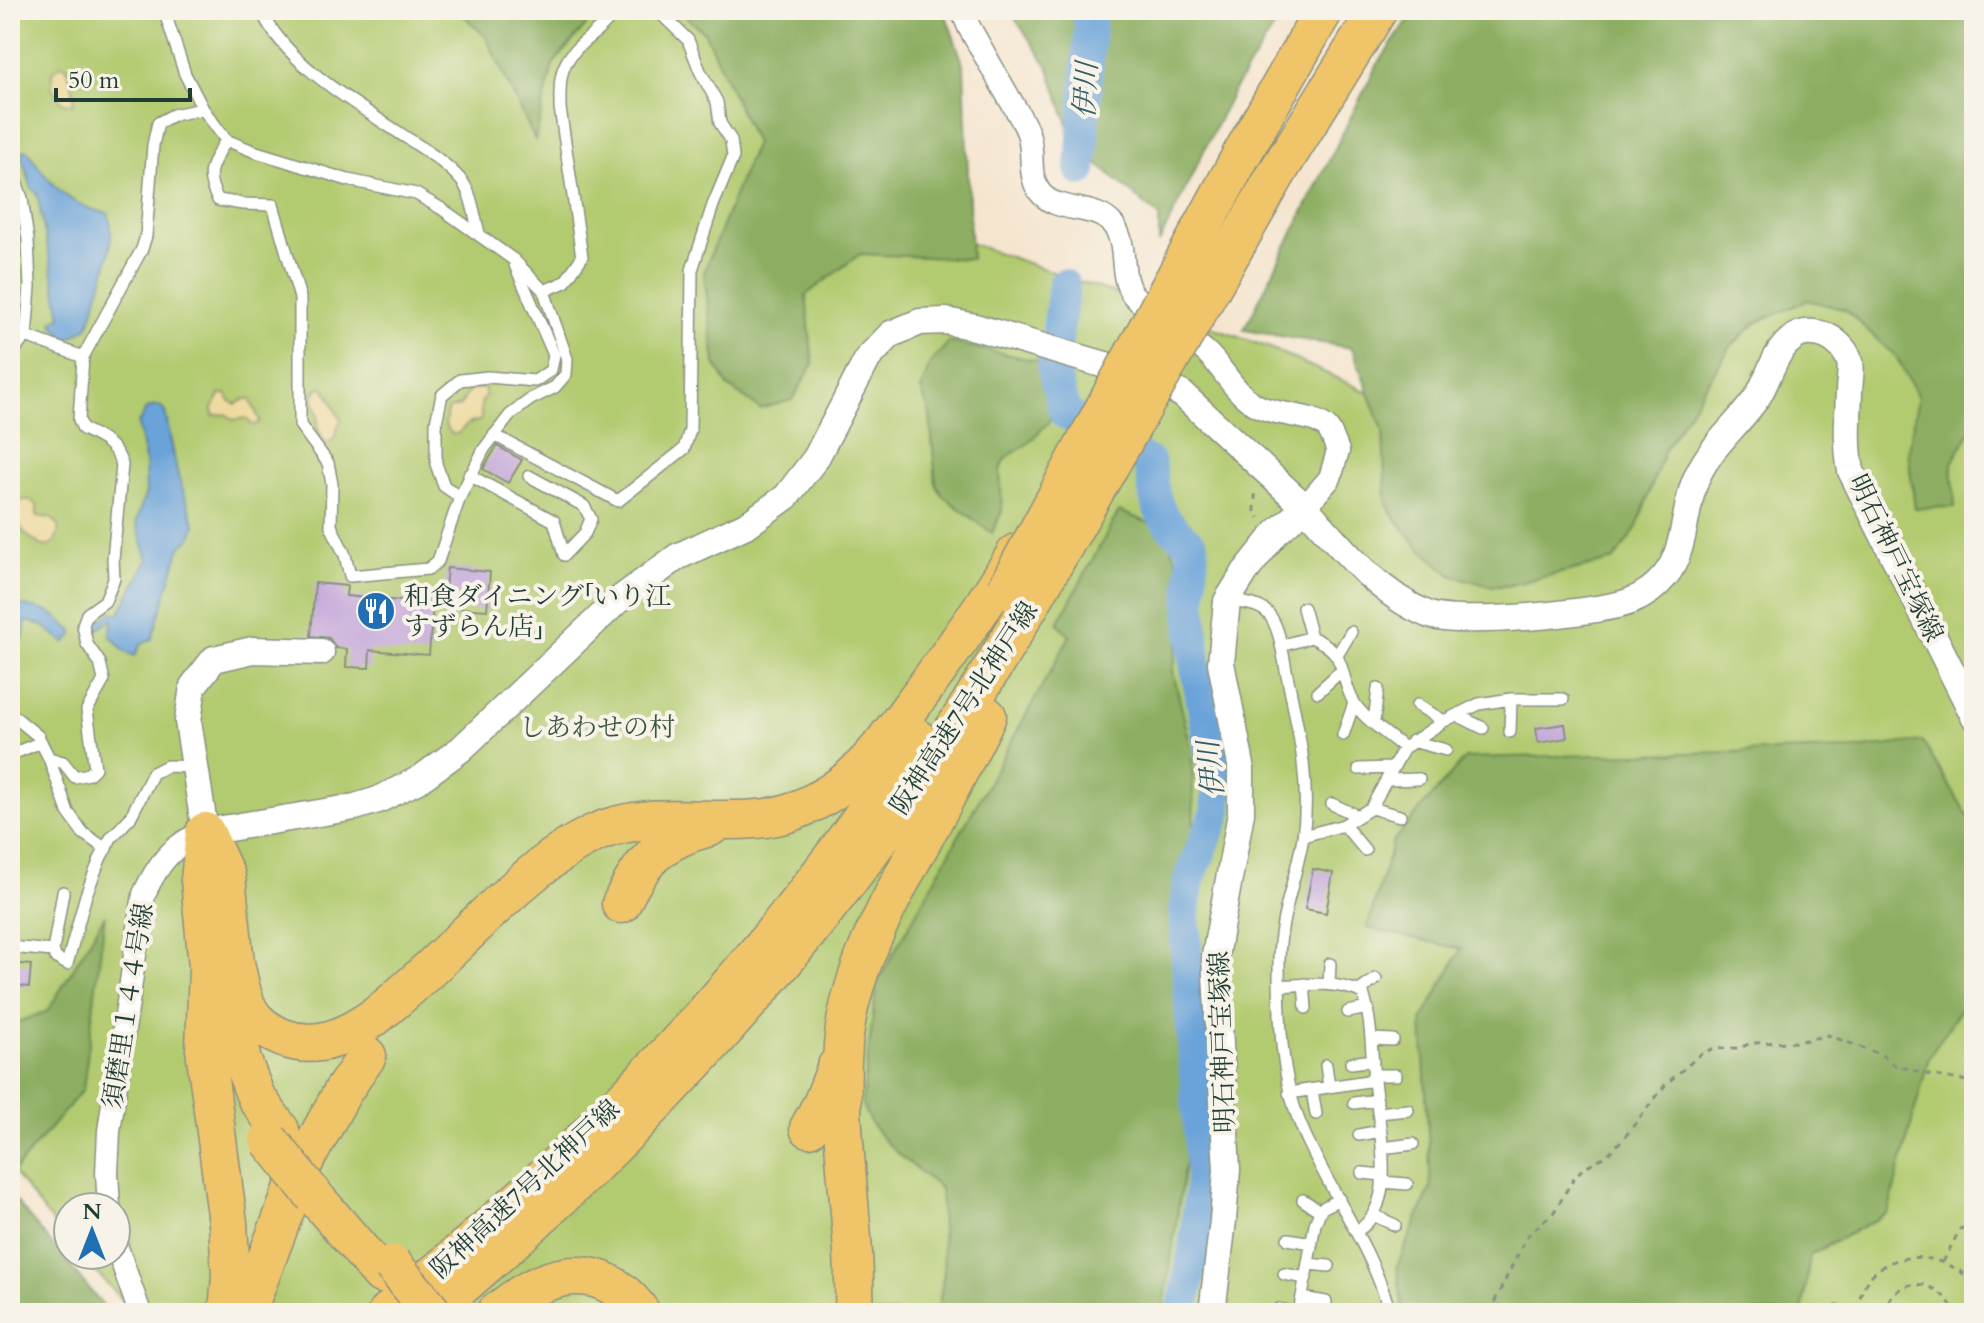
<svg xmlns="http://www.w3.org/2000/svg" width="1984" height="1323" font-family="Cardo,'Noto Serif JP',serif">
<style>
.green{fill:#b2ca6f;stroke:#688452;stroke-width:2}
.forest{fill:#8dae62;stroke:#56764b;stroke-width:2}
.sand{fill:#eeda9e;stroke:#868c69;stroke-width:2}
.water{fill:#6aa3d9;stroke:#447086;stroke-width:2}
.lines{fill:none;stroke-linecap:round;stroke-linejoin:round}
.river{stroke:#6aa3d9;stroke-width:32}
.building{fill:#c3a6da}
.service-casing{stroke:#8a9182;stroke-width:14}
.minor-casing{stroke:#8a9182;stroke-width:25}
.tertiary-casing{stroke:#8a9182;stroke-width:29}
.motorway-casing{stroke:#8a9182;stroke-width:41}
.path{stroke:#8a9182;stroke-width:3;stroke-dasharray:6 6;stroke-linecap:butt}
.service{stroke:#fff;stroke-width:11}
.minor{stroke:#fff;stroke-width:22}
.tertiary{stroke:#fff;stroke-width:26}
.motorway{stroke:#f0c469;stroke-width:38}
.motorway-bridge-casing{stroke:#8a9182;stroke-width:41;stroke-linecap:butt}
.motorway-bridge{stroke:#f0c469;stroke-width:38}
.labels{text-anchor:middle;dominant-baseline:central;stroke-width:8;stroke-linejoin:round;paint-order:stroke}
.street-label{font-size:26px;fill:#1f3d34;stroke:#f7f3e8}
.poi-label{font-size:26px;fill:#1f3d34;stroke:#f7f3e8;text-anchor:start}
.park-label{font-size:26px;fill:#3c5940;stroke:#f7f3e8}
.water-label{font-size:28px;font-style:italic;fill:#365c66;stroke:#f7f3e8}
</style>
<rect width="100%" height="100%" fill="#f7f3e8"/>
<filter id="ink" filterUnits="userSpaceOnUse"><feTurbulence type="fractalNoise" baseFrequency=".0125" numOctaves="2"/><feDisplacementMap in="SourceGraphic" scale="16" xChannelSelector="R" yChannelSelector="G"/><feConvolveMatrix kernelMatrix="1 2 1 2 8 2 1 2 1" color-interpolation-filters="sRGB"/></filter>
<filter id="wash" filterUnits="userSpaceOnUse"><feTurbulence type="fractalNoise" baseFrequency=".006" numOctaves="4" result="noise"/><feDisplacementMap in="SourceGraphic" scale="32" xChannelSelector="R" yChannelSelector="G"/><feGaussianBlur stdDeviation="1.8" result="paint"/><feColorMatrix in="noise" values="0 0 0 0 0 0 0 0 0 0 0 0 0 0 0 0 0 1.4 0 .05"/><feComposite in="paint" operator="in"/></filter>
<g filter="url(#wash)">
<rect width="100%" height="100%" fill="#f5e5cf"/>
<path class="green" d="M10 10H767L867 207 1270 348 1396 405 1751 297 1878 266 1974 385V1313H135L80 1255H116V1207H68V1242L10 1168Z"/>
<path class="forest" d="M458 10H599L553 64 535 140 486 37Z
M678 10H944L964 66 971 259 860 254 806 295 813 364 792 400 760 409 728 386 715 363 704 272 755 143 705 33Z
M1009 10H1285L1232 93 1159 243V216L1075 145 1048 66Z
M1415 10H1974V429L1970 431 1952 463 1955 507 1915 508 1908 453 1918 397 1897 358 1846 310 1808 300 1757 322 1731 346 1665 449 1637 527 1614 560 1506 586H1490L1451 575 1418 546 1392 514 1386 501 1383 430 1352 348 1244 330 1376 67Z
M949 342 1042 362 1056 385 1059 398 1048 423 1028 443 1006 458 1000 470 1002 511 992 533 943 496 936 484 930 415 921 389 931 362Z
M1119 511 1157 526 1167 535 1181 573 1182 616 1173 672 1192 752 1194 829 1175 923 1186 1156 1163 1313H938L944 1272 940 1188C912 1164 874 1141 862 1104L877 983 1070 636 1058 623Z
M1922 741 1974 826V989L1929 1057 1888 1213 1810 1255 1802 1313H1403L1397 1266 1431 1187 1422 1021 1461 949 1367 928 1393 841 1465 758 1856 749Z
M105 915 83 1089 10 1176V1025L48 1011Z
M10 1194 109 1313H10Z"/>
<path class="sand" d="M61 65 67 67C70 76 76 96 73 104L63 103 52 88V72Z
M319 387H323C333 397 332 408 341 419L334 439 329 442 324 441 318 429V415L313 396Z
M485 388V396L481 404V420L468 424 457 434H452L445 425 447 410 460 406C469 392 465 388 485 388Z
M221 394H226L230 401 236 404 245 399H250L260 421 256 425 251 424 246 418 234 420 226 414 213 416V407Z
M22 500H30L37 505V516L51 518 58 524C60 535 57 542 47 547 29 543 4 517 22 500Z"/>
<path class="water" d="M23 150H27C48 182 68 207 108 213 119 247 98 289 90 322L88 327 65 341 52 322 61 316 37 193 32 189 22 157Z
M155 406 161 407 165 412 178 476 195 525 191 538 180 547 152 639 141 644 135 656 125 652 110 635 113 618 95 632 87 631 88 628 113 612 119 614 148 560 136 522 146 492 145 461 138 424 146 409Z
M10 597C22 611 38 605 52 614 60 619 65 626 73 631V635L65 643 42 625 26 621 23 638H15V668L10 685Z"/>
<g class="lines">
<path class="river" d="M1081 170 1090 24 1086 10
M1064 285 1053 369 1065 413 1150 463C1157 513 1155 512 1193 546L1191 603 1195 663 1217 788 1216 814 1189 879 1184 913 1202 1174 1194 1249 1182 1313"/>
</g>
<g id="blocks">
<path class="building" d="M497 446 522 460 508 483 483 469Z
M447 568 490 572 487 610 443 607Z
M315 583 347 586 346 596 433 604 429 655 370 650 369 668 346 667 347 649 336 648 329 638 311 636Z
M1565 724 1567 738 1538 743 1536 728Z
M1313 869 1333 873 1326 913 1305 909Z
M10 963 31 965 29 987 10 985Z"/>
</g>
</g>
<g filter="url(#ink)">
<use href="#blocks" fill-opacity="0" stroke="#8a9182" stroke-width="2"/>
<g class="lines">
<g class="service-casing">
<path id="service" d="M164 10 185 74 203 109 226 140 253 151 348 180 416 194 442 209 514 260 544 291 567 359 566 374 555 387 531 399 510 415 484 449 460 497 438 561 428 569 350 576 345 555 331 526 332 484 328 463 300 425V298L273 205 243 204 218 200C203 172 212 165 226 140
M261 10C286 65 358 105 407 138 425 150 445 162 460 179 473 193 474 218 480 236
M10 166 22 198 28 240 30 287 26 336 10 355
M544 291 565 282 582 257 560 108C560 93 559 76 566 63 577 41 603 32 615 10
M26 336 83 357
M494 435 618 501 684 449 690 430 692 270 713 205 733 157 731 140 720 123 717 102 700 71 688 40 657 10
M469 475 554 521 564 555 585 533 591 519 584 506 529 476
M460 497 444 486 436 464V422L442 395 460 380 488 377 535 381 551 370 554 355 515 265
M1227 601C1242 603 1262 603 1271 617 1281 633 1283 657 1287 675 1298 728 1311 782 1303 837 1296 879 1279 919 1279 961 1279 1017 1280 1077 1302 1128 1329 1192 1372 1246 1390 1313
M1303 608 1311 637
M1281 646 1311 637C1349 653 1337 670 1353 701 1363 719 1388 734 1404 748
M1338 654 1351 632
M1318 692 1342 670
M1417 705 1444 721
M10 713 38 736 49 758 68 812 83 833 106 849
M1457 715 1483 728
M1374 722 1378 689
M1510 732 1511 699
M1343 735 1354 703
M1412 741 1446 750
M10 755 41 742
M49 758 63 762 75 777 89 774 95 768 87 710 104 680 100 663 87 644 83 625 87 614 105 601 114 579 113 559 122 465C116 444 101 438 83 429L79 420 83 357 142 249 146 236 153 145 158 123 173 115 203 109
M1359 769 1393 768
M1388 780 1419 779
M1332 804 1358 816
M1371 808 1400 816
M1344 825 1365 850
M1303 836 1344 825 1371 808 1404 748 1444 721 1479 704 1511 699H1563
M63 892 53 951 56 958 67 964 86 895 100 859 111 838 130 818 153 773 167 766 194 767
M10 947 53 951
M1304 984 1306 1008
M1329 984 1330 964
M1279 986C1308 984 1336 981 1363 993 1372 1022 1371 1049 1374 1079 1377 1122 1401 1205 1357 1231
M1359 991 1376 979
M1348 1012 1368 1008
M1372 1039 1393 1040
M1351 1063 1373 1060
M1326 1065 1329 1087
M1373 1075H1396
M1312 1090 1316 1114
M1289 1093 1374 1080
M1354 1103 1377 1100
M1378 1113 1408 1110
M1359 1135 1381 1131
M1382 1148 1413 1144
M1362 1173 1382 1175
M1382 1182 1407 1184
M1303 1200 1320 1211
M1373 1215 1395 1225
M1288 1239 1312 1243
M1308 1264 1329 1266
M1284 1274 1306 1278
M1302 1298 1326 1302
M1279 1309 1298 1313
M1299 1313 1315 1224 1321 1209 1339 1199"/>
</g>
<g class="minor-casing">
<path id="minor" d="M962 10 969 27C982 50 995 73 1008 96 1015 108 1023 120 1028 133 1035 153 1027 173 1039 191 1056 215 1096 202 1114 226 1130 248 1116 280 1137 299 1158 319 1183 333 1205 351 1223 367 1233 391 1254 404 1276 417 1314 413 1328 429 1332 434 1335 444 1338 451L1330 478 1305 507
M109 1207 107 1173 109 1131 144 894C157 865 174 842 205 832
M116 1245 140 1313"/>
</g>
<g class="tertiary-casing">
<path id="tertiary" d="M321 652 253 650 214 659 193 686 188 721 205 832 355 807 378 800 420 779 461 749 616 602 677 557 748 524 786 497 816 458 868 358 891 334 920 322 946 321 975 327 1143 376 1182 394 1305 507
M1212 1313 1223 1220 1227 1170 1215 956 1241 813V765L1221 663 1227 601 1245 572 1276 533 1305 507C1340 546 1377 593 1427 614 1455 627 1601 613 1631 601 1644 596 1656 587 1665 576 1685 552 1684 513 1694 484 1707 448 1737 427 1758 396 1769 378 1774 352 1792 339 1799 333 1806 332 1814 333 1829 334 1845 346 1850 362 1852 370 1849 383 1849 392 1848 419 1846 445 1851 471L1974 716"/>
</g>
<g class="motorway-casing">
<path id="motorway" d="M1243 152 1324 10
M1277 173 1378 10
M205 832 200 880 208 967 205 1049 228 1223 231 1276 228 1313
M206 834 226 877 235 963 241 1058 256 1097 280 1130
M621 904C642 860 661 839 710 827
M235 963C239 979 241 997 249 1011 257 1025 269 1032 283 1038 318 1051 347 1036 376 1016 413 986 448 952 483 918 516 887 551 854 593 834 648 808 708 826 766 818 794 814 820 801 843 784 873 761 895 728 918 697 953 650 987 603 1016 553
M809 1128 823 1102 837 1066
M315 1197 381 1274
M246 1313 302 1166 343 1091 367 1056
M387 1313C590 1149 775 957 916 737
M430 1313C609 1163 771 995 905 803 950 739 991 671 1031 603
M496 1313C543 1273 600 1255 641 1313
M854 1313C857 1224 836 1134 843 1045 849 972 888 904 922 841 945 800 966 758 987 716"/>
</g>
<path class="path" d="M1255 494V511L1259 518
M1943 1262 1960 1229 1974 1224
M1405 1309 1431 1313
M1857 1309C1860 1297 1863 1284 1872 1275 1901 1246 1948 1256 1974 1283
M1489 1313 1527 1236 1554 1212 1575 1176 1585 1167 1607 1155 1624 1138 1666 1084 1701 1054 1712 1049 1740 1048 1751 1043 1798 1042 1828 1035 1882 1055 1894 1065 1930 1075 1974 1082
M1525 1313 1534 1310 1537 1313
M1830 1313 1831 1305 1877 1313
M1885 1313C1887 1307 1888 1299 1893 1295 1913 1273 1945 1288 1955 1313
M1908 1313 1918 1308 1929 1313"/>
<use href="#service" class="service"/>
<use href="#minor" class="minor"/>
<use href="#tertiary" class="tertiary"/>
<use href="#motorway" class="motorway"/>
<g class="motorway-bridge-casing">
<path id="motorway-bridge" d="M1006 590 1243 152
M1031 603 1277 173
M269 1140 315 1197
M392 1264 433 1313"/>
</g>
<use href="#motorway-bridge" class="motorway-bridge"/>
</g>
</g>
<defs>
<g id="restaurant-disc" transform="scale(2)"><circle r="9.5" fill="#1f6fb2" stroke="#f7f3e8"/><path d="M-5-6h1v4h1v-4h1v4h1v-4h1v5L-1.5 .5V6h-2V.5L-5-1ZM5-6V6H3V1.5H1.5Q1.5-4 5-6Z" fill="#fff"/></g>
</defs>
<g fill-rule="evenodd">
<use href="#restaurant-disc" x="376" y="611"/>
</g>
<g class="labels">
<g class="street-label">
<text transform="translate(1896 558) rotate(64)">明石神戸宝塚線</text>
<text transform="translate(964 708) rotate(-57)">阪神高速7号北神戸線</text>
<text transform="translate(128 1006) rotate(-81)">須磨里１４４号線</text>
<text transform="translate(1222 1042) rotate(-92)">明石神戸宝塚線</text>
<text transform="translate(525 1189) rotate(-43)">阪神高速7号北神戸線</text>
</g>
<g class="poi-label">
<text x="404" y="596">和食ダイニング「いり江<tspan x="404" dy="30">すずらん店」</tspan></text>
</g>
<g class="park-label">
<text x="597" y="727">しあわせの村</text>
</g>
<g class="water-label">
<text transform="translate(1086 90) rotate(-87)">伊川</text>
<text transform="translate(1211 769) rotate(-96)">伊川</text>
</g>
</g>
<rect width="1984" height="1323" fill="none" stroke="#f7f3e8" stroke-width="40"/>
<g transform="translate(92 1231)"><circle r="38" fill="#f7f3e8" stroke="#a1aaa0" stroke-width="2"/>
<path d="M0-6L14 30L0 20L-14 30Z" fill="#1f6fb2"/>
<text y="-12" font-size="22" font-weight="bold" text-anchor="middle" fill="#1f3d34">N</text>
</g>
<path d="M56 88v12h134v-12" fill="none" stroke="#1f3d34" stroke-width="4"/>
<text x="68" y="88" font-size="24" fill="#1f3d34" stroke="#f7f3e8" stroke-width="6" paint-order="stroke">50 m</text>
</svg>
